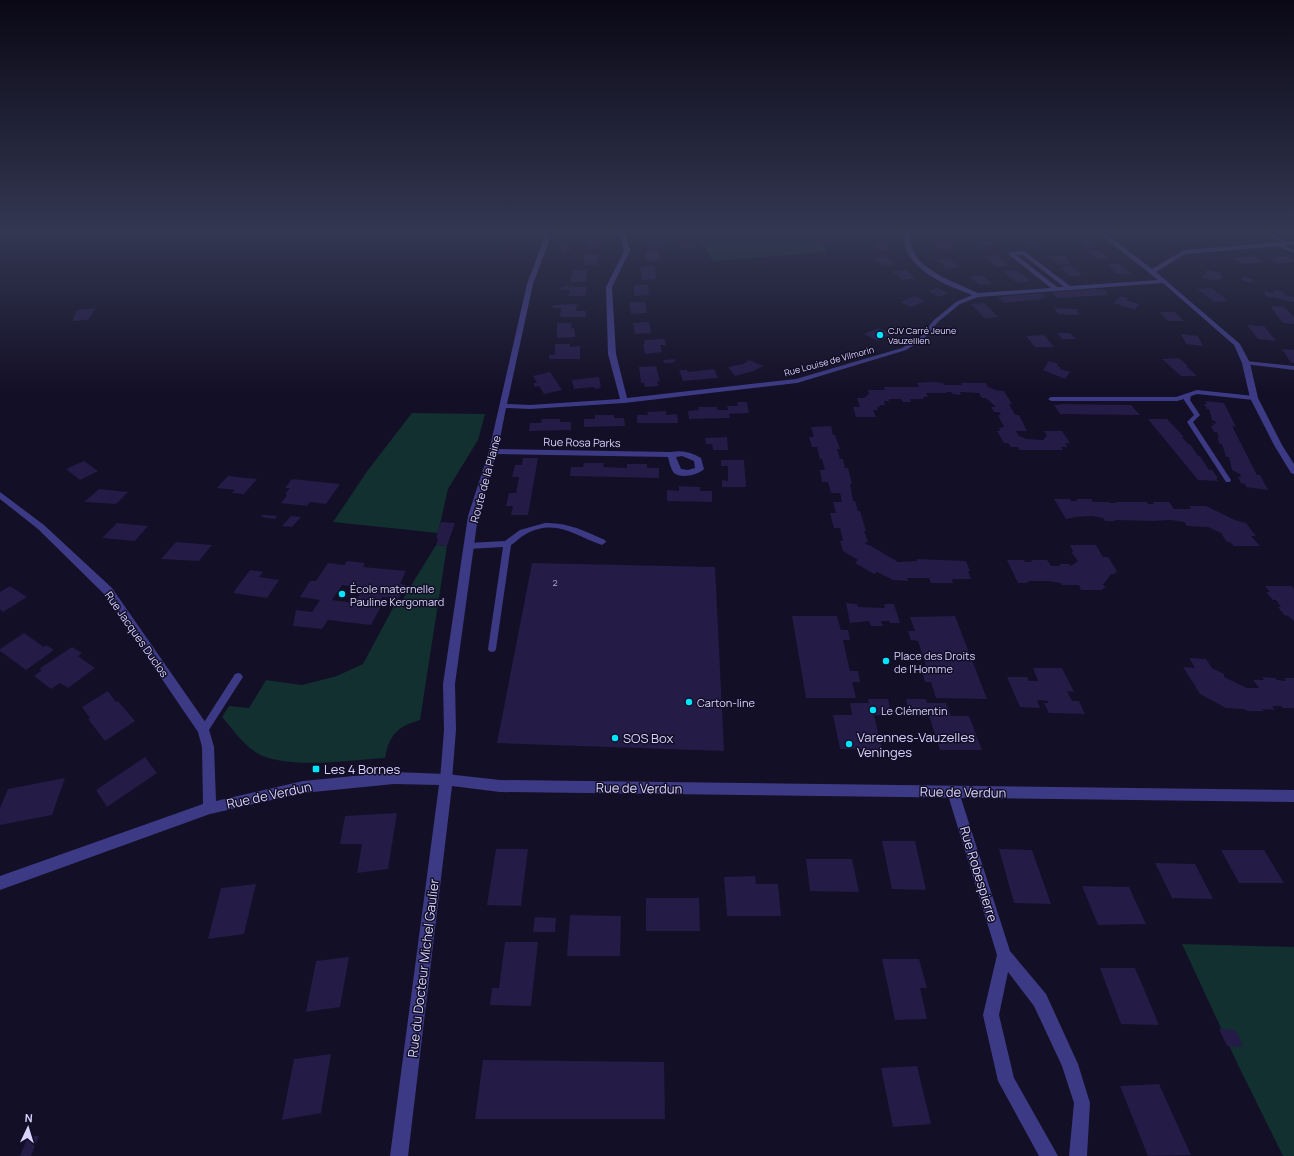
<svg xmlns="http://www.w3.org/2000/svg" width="1294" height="1156" font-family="Manrope,sans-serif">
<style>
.green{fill:#12302f}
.building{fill:#241b47;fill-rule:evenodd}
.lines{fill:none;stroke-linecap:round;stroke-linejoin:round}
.service{fill:#3d3a85;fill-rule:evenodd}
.minor{fill:#3d3a85;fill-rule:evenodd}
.tertiary{fill:#3d3a85;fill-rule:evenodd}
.poi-dot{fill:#00e5ff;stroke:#130f26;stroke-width:1.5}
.labels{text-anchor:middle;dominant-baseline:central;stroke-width:3;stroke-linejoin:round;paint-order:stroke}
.far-poi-label{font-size:9px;fill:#d9d4ff;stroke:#130f26;text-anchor:start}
.far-street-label{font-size:9px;fill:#d9d4ff;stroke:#130f26}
.number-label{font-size:9px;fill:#aca6d1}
.street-label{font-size:11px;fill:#d9d4ff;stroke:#130f26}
.poi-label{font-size:11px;fill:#d9d4ff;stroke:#130f26;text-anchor:start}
.near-poi-label{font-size:13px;fill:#d9d4ff;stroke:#130f26;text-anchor:start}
.near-street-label{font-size:13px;fill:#d9d4ff;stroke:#130f26}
</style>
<rect width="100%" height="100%" fill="#130f26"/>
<path class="green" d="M694 230H811L827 252 713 261Z
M412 413 485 414 478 440 448 489 438 533 333 522 368 470Z
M436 545 447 546 420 720C398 726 389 735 385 758 351 760 281 771 254 751 242 743 232 728 222 717L229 706 249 708 266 680 302 685 337 676 363 664 394 606 398 607Z
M1182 944 1294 947V1156H1283L1239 1067Z"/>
<path class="building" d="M580 230H592L593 234 580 235Z
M644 230H657V234H644Z
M877 230 892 231 890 239 877 238Z
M924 230H937V237L925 236Z
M1135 230H1163V231L1146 233Z
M1210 230H1247V231L1232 234 1228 233 1221 235Z
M1276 231 1288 236 1282 237 1270 233Z
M1030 236 1033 238 1043 247H1031L1017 237Z
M1075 237H1088L1100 245H1098L1101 247 1088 248Z
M646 238H661L662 247H648Z
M587 239H603V243H599V248L586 249Z
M974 240 994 243V247L974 245Z
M938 241 950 243 951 250 937 248 936 245H939Z
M876 243 889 244 891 251 876 250Z
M681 244H691L692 248H682Z
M562 246H571V251L562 252Z
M646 251H658L660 261H645Z
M1087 251H1100L1110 259H1097Z
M583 255H598V257H597V265H584Z
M996 255 1001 259 1009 266 996 267 984 256Z
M1048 256H1065L1069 259H1065L1071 264 1059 265Z
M1253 256 1264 262 1243 264 1233 258Z
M1287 256 1294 260V262L1278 263 1268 258Z
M887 257 895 264 882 265 874 258Z
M948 259 960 267 947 269 937 260Z
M1107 264H1120L1132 274H1116Z
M655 266 656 279 642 280 641 271H640L639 269H641V267Z
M1071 266 1083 275 1069 276 1059 267Z
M573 270H587L586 282H570Z
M906 270 915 278 902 280 892 271Z
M1016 270 1026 277 1031 281 1017 283 1002 271Z
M1207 270 1221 273 1220 275 1223 276 1222 279H1219L1218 281 1202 278 1203 275H1205Z
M982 275 993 284 980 285 969 277Z
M1244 277 1255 280 1251 283 1240 280Z
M634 285H648L649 295 634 296Z
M562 286 587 287 585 296H568L570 290H560Z
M937 288 948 293 939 297 928 291Z
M1211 288 1229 301 1214 302 1197 289Z
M1096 289 1105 290 1107 295 1058 298 1051 292Z
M1274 290 1284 292V295L1294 297V302L1265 296V291L1274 293Z
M1041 293 1046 297H1041L1043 299 1004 303 997 297Z
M915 296 926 301 911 307 900 302Z
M1120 296 1128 298 1126 300 1139 304 1135 310 1114 303Z
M629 302H645L647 313 631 314Z
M984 303 998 317 984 318 971 304Z
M577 304 576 311H586V317H560L561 308H552L553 305Z
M1270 306 1284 307 1294 317V324L1283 323Z
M96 308 88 320 72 321 77 310Z
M1054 308 1076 309 1080 315 1058 314Z
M1159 312H1175L1184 321H1168Z
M649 322 651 333 635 334 633 323Z
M557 323H572L571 328H574V331H575V337L557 338Z
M1247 325 1264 326 1276 341 1258 339Z
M878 328 892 334 878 341 864 334Z
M1057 333H1070L1076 339H1062Z
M1181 334 1198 336 1203 346 1186 344Z
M1044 335 1054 347H1035L1026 336Z
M664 339 666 345H660L662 352 645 354 643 344H645L644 340Z
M555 344H570V347L580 346V359H549V355H555Z
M1282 349 1294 350V363H1291Z
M1179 358 1188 366H1186L1197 376H1181L1162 359Z
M675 359V362L670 363H664L663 360Z
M749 360 763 366 754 371 735 376 728 367 743 364Z
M1049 361 1058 364 1057 366 1060 367V369L1070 372 1065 379 1043 370Z
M656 366 660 381 657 382 659 386 645 387 644 383H641L639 367Z
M714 369 718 378 683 381 679 370H687L688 372Z
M550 372 562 390 544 394 539 386 535 387 533 383H537L533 376Z
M599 377 601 388 595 389 594 387 574 389 572 380Z
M934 382 943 383 944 385H962L961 383H986L988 387 996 390 1004 391 1012 404H1009L1015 415H1019L1027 431H1016L1019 436 1027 439 1043 440 1047 436 1044 431H1062L1070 443H1065L1068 447H1061L1063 450H1019L1018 447H1011L1008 443H1004L997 431H1000L999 428 1004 427 998 415H1001L999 412H994L991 407H996L986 398H982L979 393 960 392 961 395 953 394 951 392H946L947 393H926L928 397H923L924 399H910L911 402H903L901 399H889V401H884L885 405H879L880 407H877L878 410H873L876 417H856L853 407H860L857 398H864L869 394 868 390H885L884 387H919L917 383Z
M1205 401 1224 403 1236 427 1232 426 1257 475H1260L1268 490 1246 487 1245 484 1241 483 1238 477H1241L1240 474 1232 470 1229 457H1226L1222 444H1220L1217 438H1219L1217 432H1214L1211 426H1214L1212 423 1216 424 1215 421 1212 420 1209 409H1207L1204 404H1207Z
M737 402H747L749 413 729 414 730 418 689 419 688 411 699 410 698 407H717V410H728L727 406H738Z
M1059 404 1131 405 1140 415 1060 414 1054 405H1060Z
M666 411V415L677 414 678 423H637V415H648L647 412Z
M595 415H614V418H624L625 426 584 427V419H595Z
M542 419H560V422H571V430L529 431 530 423H541Z
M1148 419H1167L1184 437H1182L1188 444H1190L1198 456H1200L1209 470H1212L1218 478H1216L1218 481 1198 480Z
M831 426 833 435H835L840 449H837L840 459H843L845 468H848L852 484H850L853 501H855L858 511H860L866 531H864L868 542H865L866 544 871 546 898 562 917 561V559L966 561 970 571H968L971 579H952L953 583H931L929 578H907L908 581 893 580 877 572 874 574 855 563 858 560 843 551 840 541H843L840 528H834L830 513H836L833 502H842L840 493H831L828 482H822L820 470H825L822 459H820L817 447H812L809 437H814L811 427Z
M727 437 728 450H713L712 444H706L705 438Z
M523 458H538L529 509 528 515H511L513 506H506L509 493H516L519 477H512L515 465H522Z
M721 460H744L746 487H722V480L728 481V466H721Z
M84 461 98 471 80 480 66 469Z
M584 463H604L603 467 627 468V464H647V468H659V478L570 476 571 467H583Z
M228 476 257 479 244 494 232 493 235 490 217 488Z
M292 479 340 484 326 504 310 502 307 506 281 503 287 495 285 494 290 488H285Z
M679 486 700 487V491H712V502L667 501V490L679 491Z
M99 489 128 492 116 504 84 502Z
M1054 499H1070L1071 501H1077L1076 499H1091L1093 502H1109L1110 503H1117L1116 502H1147L1148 504H1154L1153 502H1169L1174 509H1191L1189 506H1206L1235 520 1246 523 1256 536H1251L1260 546H1234L1230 542H1227L1222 535 1223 534 1208 527 1187 526 1184 522 1171 520 1153 521 1116 520 1114 521H1105L1103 518 1092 516 1075 517 1072 518 1066 519Z
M263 515H267L277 516 275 519 261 517Z
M291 516 301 517 292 527 282 526Z
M441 522 455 523 447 546 436 545 438 538H436Z
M117 523 148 526 135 541 102 538Z
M176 542 212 545 199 561 161 559Z
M1070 545H1096L1103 557H1108L1117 571 1114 574H1111L1103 585 1106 587 1101 590H1081L1079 585H1062L1061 583 1047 581H1030L1026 583H1018L1007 560H1024L1025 562H1032L1031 560H1047L1051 566H1060V564H1069L1071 566 1078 561 1071 552H1073Z
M347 561 365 563 363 567 406 571 400 584 406 585 398 599 382 597 377 607H381L371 625 328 620 322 629 293 626 296 610 312 612 320 600 300 597 310 581H316L328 563 345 565ZM342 585 364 588 354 603 332 600Z
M532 563 715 567 724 751 497 743Z
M250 570 263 572 259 577 279 580 267 598 233 593Z
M10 586 27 597 3 612 0 609V592Z
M1265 586H1292L1294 589V621L1288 616 1284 615 1278 607H1281L1276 600H1273L1266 592H1270Z
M846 603 857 604 858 607 885 608 884 604H894L900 623H890L889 621H881L883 626H871L869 621 850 623Z
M792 616H837L841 630H848L850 640H843L850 671H858L860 682H852L856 698H806Z
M955 616 987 699 936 698 931 682H925L922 672H928L918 641 911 640 908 631H915L910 617Z
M24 633 44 647 46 645 54 650 26 670 0 651V649Z
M72 647 82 653 78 656 95 668 68 688 60 683 51 689 34 676 42 670 39 669Z
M1189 658 1206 659 1212 668 1224 674V677L1247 688H1259L1253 680H1264L1262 677 1275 678 1277 680 1286 681 1284 678H1294V708H1283L1281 706H1272L1275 710 1262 709 1264 711H1248L1244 709 1226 708 1200 694 1183 667 1195 668Z
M1033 668H1062L1074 692 1067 691 1072 701H1079L1085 714 1049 713 1044 703H1048V701L1037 700 1040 708 1020 707 1007 677H1027L1029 681H1038Z
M108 691 116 702 118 701 135 721 105 741 88 719 90 718 82 707Z
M868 699H888L892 716 874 715 882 749H840L833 715H852L850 703H869Z
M906 699H926L927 703H946L951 716H969L982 750H940L929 716H910Z
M145 757 157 773 107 807 96 790Z
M65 778 52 815 0 825V808L8 789Z
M397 813 388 869 357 873 362 844H340L345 816Z
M882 841H915L926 890 892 889Z
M496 849H528L521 906 487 905Z
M999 849 1032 850 1051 904 1014 903Z
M1221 850H1264L1284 883H1239Z
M806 859H852L859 892 810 891Z
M1155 863 1195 864 1213 899 1172 898Z
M755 876 756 884H778L781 916H727L724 877Z
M256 884 244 934 208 939 221 888Z
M1082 886 1129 887 1146 924 1098 925Z
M646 898H699L700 931H646Z
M570 915 621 916 620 956H567Z
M535 917 556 918 555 932H533Z
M505 942H538L531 1006 490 1005 492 988H499Z
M349 957 340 1007 306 1012 316 961Z
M882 959H919L927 988H920L927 1019 895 1020Z
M1100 968H1135L1159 1025 1121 1024Z
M1219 1029 1236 1030 1243 1047 1227 1046Z
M331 1054 321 1113 282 1120 294 1059Z
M483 1060 664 1062 665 1119H475Z
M917 1066 931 1124 893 1127 881 1068Z
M1159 1084 1191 1155 1148 1156 1120 1086Z
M28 1136H39L31 1156H20Z"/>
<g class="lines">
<path class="service" d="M1258 230H1264L1292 244 1288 245Z
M1279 244 1294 250V253L1277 246V245Z
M1246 361 1294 366V370L1244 364 1243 363Z
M1197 390 1254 396 1257 398 1254 400 1197 394 1191 396 1190 400 1200 415 1193 422 1231 480 1230 482H1226L1187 422 1194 415 1184 400V399L1177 401H1051L1048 399 1051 397H1176Z
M545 523C567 522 585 531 605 540L606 542 602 545C574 536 557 518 526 534 520 537 516 542 511 545L496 649 495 651 492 652 489 651 488 649 503 547 468 549 464 546 468 543 505 541 520 530Z
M238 673 241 674 243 677 241 680 207 733 204 734 201 733 199 730 201 727 235 674Z"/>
<path class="minor" d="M544 230H550L548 244 533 284 507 404 530 405 620 399 608 354 606 287 624 251 618 230H624L630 251 612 287 616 354 627 398 796 379 902 348 920 337 934 320 956 302 972 295C949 286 919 275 907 252 904 245 904 237 903 230H909L911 247 917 258 924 265 942 277 971 290 978 293 1051 288 1008 254 1011 252 1024 251 1070 286 1158 280 1095 230H1101L1152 269 1184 250 1294 241V245L1185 254 1156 272 1240 344 1250 363 1258 398 1282 445 1294 464V474L1291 473 1274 445 1250 398 1242 363 1234 345 1163 283 978 297 960 304 938 322 924 339 906 350 797 383 624 403 530 409 506 408 498 449 671 452C682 450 691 452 701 458L704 469C698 475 681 479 674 473 671 470 669 461 668 457L496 454 478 516 455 684 456 730 452 780 450 784 446 786 442 784 440 780 444 730 443 684 468 516 489 451 527 284 542 244ZM1016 255H1023L1064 287H1057ZM682 456 694 461 695 468 688 470 681 469 676 457Z
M953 786 958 788 959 792 1010 951 1046 994 1078 1064 1090 1103 1087 1156H1069L1074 1103 1062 1066 1034 1006 1008 972 999 1015 1014 1078 1058 1156H1039L998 1081 983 1015 997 955 947 792 948 788Z"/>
<path class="tertiary" d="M0 492 44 525 112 588 208 726 214 747 216 801 303 781 394 772 446 774 500 780 1294 790V802L500 792 452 786 408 1156H390L439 785 394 784 303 793 210 814 0 890V876L203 804 202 747 198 732 104 594 38 529 0 499Z"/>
</g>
<linearGradient id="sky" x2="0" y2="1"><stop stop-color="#0a0815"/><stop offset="0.59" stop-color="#333752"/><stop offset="1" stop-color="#333752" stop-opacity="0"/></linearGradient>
<rect width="1294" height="392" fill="url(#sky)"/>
<g class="poi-dot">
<circle cx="880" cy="335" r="4"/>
<circle cx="342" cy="594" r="4"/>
<circle cx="886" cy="661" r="4"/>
<circle cx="689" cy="702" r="4"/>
<circle cx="873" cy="710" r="4"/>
<circle cx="615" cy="738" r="4"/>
<circle cx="849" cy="744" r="4"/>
<rect x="312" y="765" width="8" height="8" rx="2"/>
</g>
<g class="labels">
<g class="far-poi-label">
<text x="888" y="330">CJV Carré Jeune<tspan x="888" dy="10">Vauzellien</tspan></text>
</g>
<g class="far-street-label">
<text transform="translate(829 361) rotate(-15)">Rue Louise de Vilmorin</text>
</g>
<g class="number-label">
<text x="555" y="582">2</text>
</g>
<g class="street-label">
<text transform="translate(582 442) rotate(1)">Rue Rosa Parks</text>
<text transform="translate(485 479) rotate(-75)">Route de la Plaine</text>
<text transform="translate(137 634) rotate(55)">Rue Jacques Duclos</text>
</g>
<g class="poi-label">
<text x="350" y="588">École maternelle<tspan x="350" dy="13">Pauline Kergomard</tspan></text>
<text x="894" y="655">Place des Droits<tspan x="894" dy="13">de l'Homme</tspan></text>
<text x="697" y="702">Carton-line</text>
<text x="881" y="710">Le Clémentin</text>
</g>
<g class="near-poi-label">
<text x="857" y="737">Varennes-Vauzelles<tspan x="857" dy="15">Veninges</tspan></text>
<text x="623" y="738">SOS Box</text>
<text x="324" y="769">Les 4 Bornes</text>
</g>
<g class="near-street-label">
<text transform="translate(639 788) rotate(1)">Rue de Verdun</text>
<text transform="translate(963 792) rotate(1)">Rue de Verdun</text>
<text transform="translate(269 795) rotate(-12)">Rue de Verdun</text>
<text transform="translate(979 874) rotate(73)">Rue Robespierre</text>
<text transform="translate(423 968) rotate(-83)">Rue du Docteur Michel Gaulier</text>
</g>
</g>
<g transform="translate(28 1128) rotate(4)" stroke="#130f26" stroke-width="3" paint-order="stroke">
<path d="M0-3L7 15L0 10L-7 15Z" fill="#d9d4ff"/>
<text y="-6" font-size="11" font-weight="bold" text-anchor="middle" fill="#d9d4ff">N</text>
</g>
</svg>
